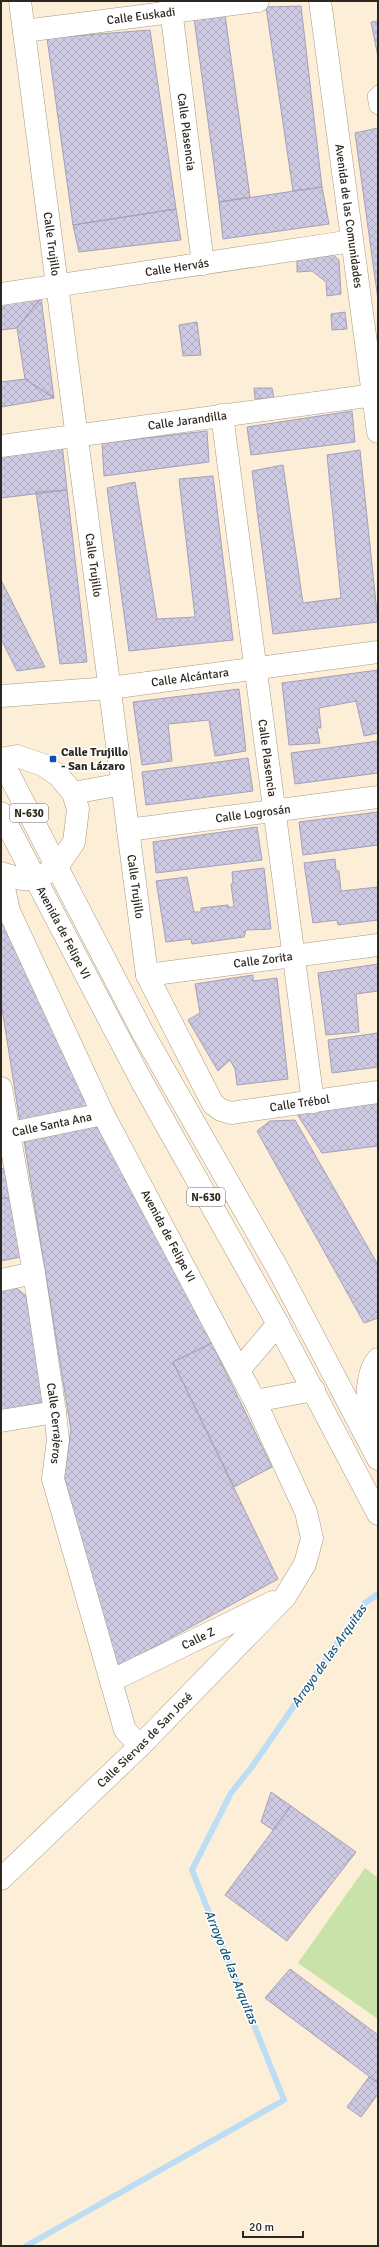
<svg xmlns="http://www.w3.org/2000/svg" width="379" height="2247" font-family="Signika,sans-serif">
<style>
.park{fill:#c9e2a9}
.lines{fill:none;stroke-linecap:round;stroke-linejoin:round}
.stream{stroke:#bdddf4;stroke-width:6}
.building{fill:url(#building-cross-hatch);stroke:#a5a0b8}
.service-casing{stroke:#a79a84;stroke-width:12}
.minor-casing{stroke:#a79a84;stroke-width:23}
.trunk-casing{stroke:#a79a84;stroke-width:23}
.service{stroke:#fff;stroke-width:11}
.minor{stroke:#fff;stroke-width:22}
.trunk{stroke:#fff;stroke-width:22}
.poi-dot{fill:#0c4eb8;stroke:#fff;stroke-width:1.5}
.labels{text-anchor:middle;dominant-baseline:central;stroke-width:3;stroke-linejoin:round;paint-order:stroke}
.shield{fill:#fff;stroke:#6c6862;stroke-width:1}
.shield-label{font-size:11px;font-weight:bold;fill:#2d281f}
.street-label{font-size:12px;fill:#2d281f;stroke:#fff}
.poi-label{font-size:12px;font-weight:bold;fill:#2d281f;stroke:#fff;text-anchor:start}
.water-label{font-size:13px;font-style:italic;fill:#18587d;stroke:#fff}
</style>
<defs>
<pattern id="building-cross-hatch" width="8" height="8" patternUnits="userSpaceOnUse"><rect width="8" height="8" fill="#cfcae3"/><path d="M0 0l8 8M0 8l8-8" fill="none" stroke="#b2aec2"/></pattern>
</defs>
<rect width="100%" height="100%" fill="#fdefd7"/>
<path class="park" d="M365 1868 378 1878V2019L298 1963Z"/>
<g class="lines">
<path class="stream" d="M26 2246 284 2100 192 1870 231 1793 251 1768 365 1603 378 1594"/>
</g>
<path class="building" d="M301 6 322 187 293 191 266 7Z
M225 15 250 197 219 202 194 18Z
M378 21V57L371 22Z
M150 30 176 209 73 225 47 38Z
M378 128V300L355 133Z
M322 187 329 224 223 239 219 202Z
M176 209 181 240 79 252 73 225Z
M328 251 339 260 341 294 327 296 326 282 312 271 297 272V257Z
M41 298 17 328 1 330V303Z
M41 298 54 398 25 379 17 328Z
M345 312 347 329 332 330 331 314Z
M197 322 201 355 183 356 179 325Z
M25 379 54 398 1 407V382Z
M254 388H272L274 398 255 399Z
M352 411 355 442 251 455 247 427Z
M207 431 209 462 104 476 102 443Z
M62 443 67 490 1 498V452Z
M360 450 378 622 273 634 252 471 283 465 303 603 341 598 327 455Z
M213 476 233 640 129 651 107 488 135 482 157 619 195 617 179 479Z
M67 490 87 662 60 664 36 492Z
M1 580 45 667 17 671 1 639Z
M378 670V733L364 736 356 701 319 708 321 728H317L320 743 289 745 282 683Z
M239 689 246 751 215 756 209 720 168 724 172 761 142 765 133 702Z
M378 741V773L295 784 291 753Z
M248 758 253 791 146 805 142 772Z
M378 812V845L303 855 299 822Z
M257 827 262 860 156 873 153 842Z
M335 859 336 870 339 871 341 891 378 887V920L338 925 337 920 313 923 304 863Z
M264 868 271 929 246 930 244 937 192 944 191 939 166 942 156 881 187 877 194 912H201V908L228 905V907H234L231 884H233L232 872Z
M1 913 93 1110 20 1123 1 1002Z
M378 964V991L356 994 359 1032 326 1035 318 973Z
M253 975V981L277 978 288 1079 237 1085 235 1069 230 1060 218 1071 188 1020 200 1013 195 984Z
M378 1033V1067L332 1073 328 1040Z
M378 1103V1146L322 1153 297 1114Z
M102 1118 216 1341 173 1362 278 1579 116 1668 64 1477 71 1430 23 1134Z
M295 1120 378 1265V1318L364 1323 257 1131 270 1121Z
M6 1168 11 1197 1 1199V1169Z
M11 1197 21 1257 1 1261V1199Z
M6 1279 26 1296 45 1402 1 1411V1280Z
M216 1341 215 1350 272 1467 234 1487 173 1362Z
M271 1792 291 1806 273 1830 261 1822Z
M291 1806 356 1852 287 1941 225 1895Z
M290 1969 378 2035V2083L265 1998Z
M369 2077 378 2083V2094L361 2117 347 2107Z"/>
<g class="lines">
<g class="service-casing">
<path id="service" d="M378 91 373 96 375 107 378 109"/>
</g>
<g class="minor-casing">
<g id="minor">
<path id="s1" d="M20 1 147 975 213 1104 221 1110 231 1113 378 1092"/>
<path id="s2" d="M170 1 203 264"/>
<path id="s3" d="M320 1 378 432"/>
<path id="s4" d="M24 31 258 1"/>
<path id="s5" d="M1 294 352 241"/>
<path id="s6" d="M222 415 313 1102"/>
<path id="s7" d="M1 446 374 395"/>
<path id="s8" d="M1 696 110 688 378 652"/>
<path d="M73 793 122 784"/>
<path id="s9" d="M128 830 378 797"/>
<path id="s10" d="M147 975 378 945"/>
<path id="s11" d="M1 1088 34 1273 55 1412 58 1440 53 1479 125 1730 140 1746"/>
<path id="s12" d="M1 1135 103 1114"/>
<path d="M1 1280 34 1273"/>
<path d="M378 1359C368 1370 366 1394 369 1408 370 1415 375 1423 378 1429"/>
<path d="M239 1370 278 1324"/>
<path d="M255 1401 314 1390"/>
<path d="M1 1421 55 1412"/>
<path id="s13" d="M111 1681 273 1602"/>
<path id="s14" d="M1 1879 140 1746 285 1597 305 1564 312 1538 306 1512 255 1401 103 1114 9 911 1 874"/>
</g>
</g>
<g class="trunk-casing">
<g id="trunk">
<path d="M1 759 143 1033 278 1269 378 1459"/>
<path d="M1 759 17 756 43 765 58 775 73 793 78 809 74 842 57 867 36 879H21L1 873"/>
<path id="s15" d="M1 813 141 1080 278 1324 378 1514"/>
</g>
</g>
<use href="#service" class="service"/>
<use href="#minor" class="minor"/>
<use href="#trunk" class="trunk"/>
</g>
<rect class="poi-dot" x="49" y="755" width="8" height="8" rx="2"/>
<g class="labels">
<g class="shield">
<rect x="10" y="804" width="38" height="18" rx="3"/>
<rect x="187" y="1188" width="38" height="18" rx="3"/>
</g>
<g class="shield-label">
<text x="29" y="813">N-630</text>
<text x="206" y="1197">N-630</text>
</g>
<g class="street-label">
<text stroke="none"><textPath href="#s4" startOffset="118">Calle Euskadi</textPath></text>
<text stroke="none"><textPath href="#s2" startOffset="132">Calle Plasencia</textPath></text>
<text stroke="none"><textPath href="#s3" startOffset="217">Avenida de las Comunidades</textPath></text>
<text stroke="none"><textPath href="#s1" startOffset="245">Calle Trujillo</textPath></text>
<text stroke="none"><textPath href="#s5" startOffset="178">Calle Hervás</textPath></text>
<text stroke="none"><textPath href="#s7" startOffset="188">Calle Jarandilla</textPath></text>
<text stroke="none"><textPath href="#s1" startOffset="569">Calle Trujillo</textPath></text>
<text stroke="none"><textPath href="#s8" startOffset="190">Calle Alcántara</textPath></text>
<text stroke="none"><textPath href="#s6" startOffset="346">Calle Plasencia</textPath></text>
<text stroke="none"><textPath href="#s9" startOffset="126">Calle Logrosán</textPath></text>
<text stroke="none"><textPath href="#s1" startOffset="893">Calle Trujillo</textPath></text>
<text stroke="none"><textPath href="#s15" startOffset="135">Avenida de Felipe VI</textPath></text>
<text stroke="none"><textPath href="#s10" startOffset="117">Calle Zorita</textPath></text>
<text stroke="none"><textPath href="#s1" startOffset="1217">Calle Trébol</textPath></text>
<text stroke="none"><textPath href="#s12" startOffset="52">Calle Santa Ana</textPath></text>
<text transform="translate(168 1236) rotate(62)">Avenida de Felipe VI</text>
<text stroke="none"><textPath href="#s11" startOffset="340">Calle Cerrajeros</textPath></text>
<text stroke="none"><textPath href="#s13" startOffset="97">Calle Z</textPath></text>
<text stroke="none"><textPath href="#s14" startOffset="200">Calle Siervas de San José</textPath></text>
</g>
<g class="poi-label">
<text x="61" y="752">Calle Trujillo<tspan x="61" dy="14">- San Lázaro</tspan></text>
</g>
<g class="water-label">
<text transform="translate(329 1656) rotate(-55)">Arroyo de las Arquitas</text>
<text transform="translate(231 1967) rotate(68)">Arroyo de las Arquitas</text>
</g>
</g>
<rect width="379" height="2247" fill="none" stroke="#2d281f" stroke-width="4"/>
<path d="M243 2231v6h60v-6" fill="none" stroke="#2d281f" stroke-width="2"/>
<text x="249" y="2231" font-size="12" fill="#2d281f" stroke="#ffffff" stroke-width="3" paint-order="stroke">20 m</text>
</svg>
